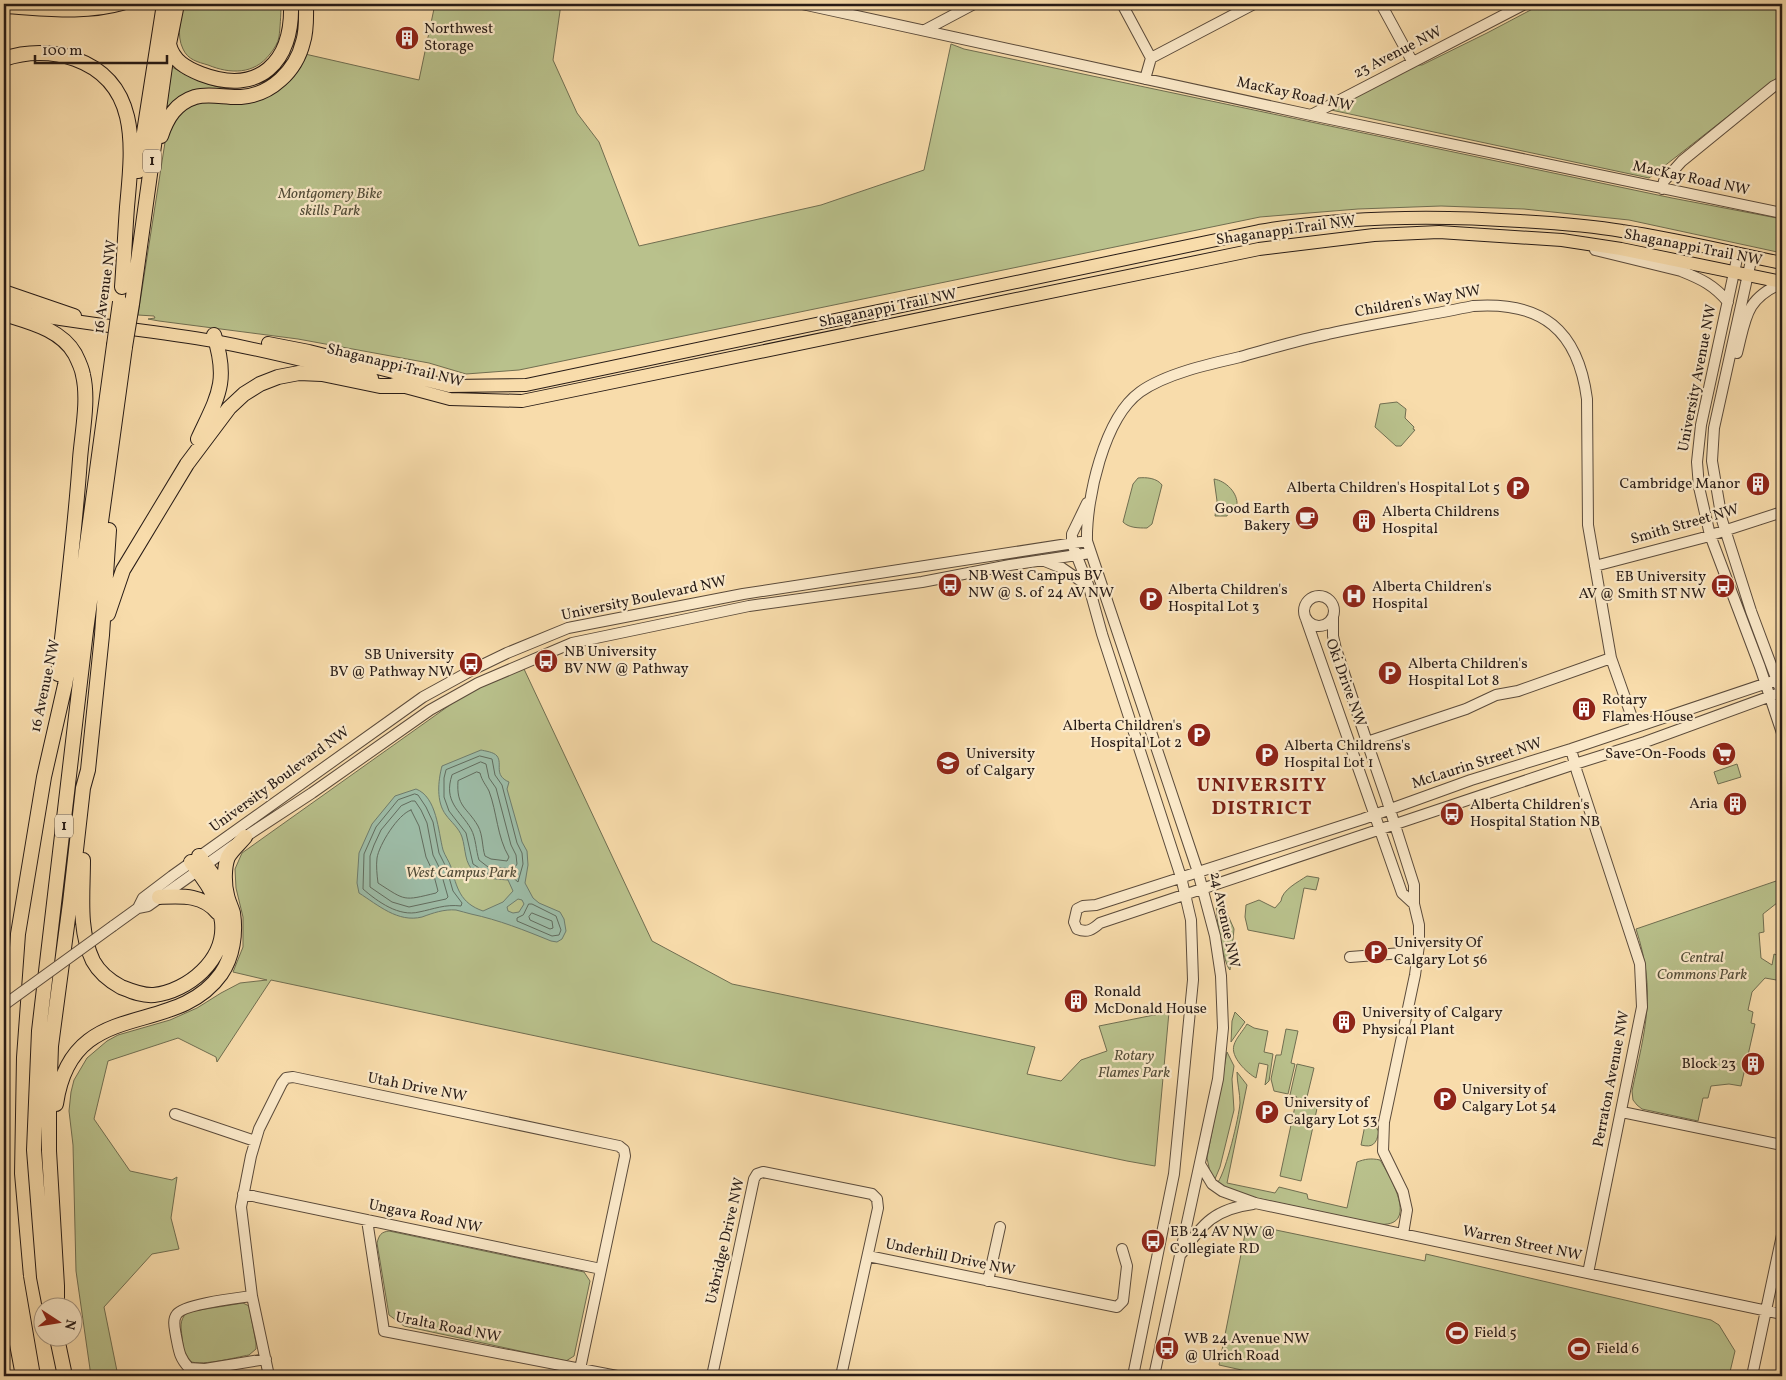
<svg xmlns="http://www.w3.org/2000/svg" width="1786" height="1380" font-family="Vollkorn,serif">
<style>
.green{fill:#b9c18c;stroke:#706e51}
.water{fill:#9dbca7;stroke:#6e7c6d;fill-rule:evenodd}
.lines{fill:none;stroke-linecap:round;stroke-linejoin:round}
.shore{stroke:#626c5e;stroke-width:1}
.minor-casing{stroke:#5b4b3b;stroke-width:12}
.major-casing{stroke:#271b16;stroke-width:14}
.highway-casing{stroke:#271b16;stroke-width:16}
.minor{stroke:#fae8c8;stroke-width:10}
.major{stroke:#f8dcab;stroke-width:12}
.highway{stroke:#f8dcab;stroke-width:14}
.minor-bridge-casing{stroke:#5b4b3b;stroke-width:12;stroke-linecap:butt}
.highway-bridge-casing{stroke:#271b16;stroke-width:16;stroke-linecap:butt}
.minor-bridge{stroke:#fae8c8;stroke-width:10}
.highway-bridge{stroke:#f8dcab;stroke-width:14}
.labels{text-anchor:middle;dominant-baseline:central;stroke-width:4.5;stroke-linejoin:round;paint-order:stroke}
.shield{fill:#fae8c8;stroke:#66584b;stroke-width:1}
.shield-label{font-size:14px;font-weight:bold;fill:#271b16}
.poi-label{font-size:15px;fill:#271b16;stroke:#fae8c8;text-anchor:start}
.street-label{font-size:15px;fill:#271b16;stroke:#fae8c8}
.park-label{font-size:15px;font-style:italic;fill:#534d39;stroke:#fae8c8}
.district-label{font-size:20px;font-weight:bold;letter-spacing:1px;fill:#7a1f14;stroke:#fae8c8}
</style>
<rect width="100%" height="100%" fill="#f8dcab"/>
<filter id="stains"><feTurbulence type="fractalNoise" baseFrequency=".004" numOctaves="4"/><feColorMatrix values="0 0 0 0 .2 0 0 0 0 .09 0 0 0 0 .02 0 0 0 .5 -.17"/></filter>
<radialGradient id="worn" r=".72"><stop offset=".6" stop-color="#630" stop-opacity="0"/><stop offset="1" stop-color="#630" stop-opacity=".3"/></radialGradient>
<path class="green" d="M184 4H281C281 15 280 29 279 37 278 43 274 49 270 54 254 75 230 74 208 65 198 62 188 60 183 49 176 35 181 18 184 4Z
M435 4H561L553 60 577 113 599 142 639 246 821 205 924 170 951 44 964 49 1672 198 1782 219V253L1629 220 1524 209 1441 206 1358 209 1260 217 519 370 466 374 429 363 298 339 159 321 148 319 155 318 154 316 138 315 166 136 175 117 188 107 204 102 239 104 305 54 419 80Z
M1542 4H1782V74L1649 178 1331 110 1415 65H1422L1487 33Z
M172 67C190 77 208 86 229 89V92L174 101 168 106H166Z
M1397 402 1406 409 1405 418 1414 427 1413 429 1415 430 1401 446H1396L1375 427 1380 404Z
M1138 478C1146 477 1157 478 1162 485L1152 524 1147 528C1138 528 1129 528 1123 522L1133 484Z
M1214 479C1226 481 1238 493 1237 505L1230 508 1227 516H1215L1217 501Z
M524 669 652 941 732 984 1035 1047 1027 1074 1061 1081 1081 1060 1107 1051 1099 1026 1169 1012 1155 1166 1127 1161 271 980 217 1062 216 1057 178 1038 108 1061 94 1119 130 1171 172 1180 177 1177 171 1218 179 1249 152 1254 104 1307 118 1376H91L76 1271 73 1145 69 1111 71 1092 74 1080 87 1058 107 1041 118 1035 170 1020 197 1008 221 993 240 983 267 980 233 972 243 947V917L236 888 235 869 242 853 478 685Z
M1737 764 1741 777 1718 784 1714 772Z
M1307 876 1319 878 1316 890 1304 888 1294 939 1248 930 1245 917 1246 905 1259 900 1275 908 1281 901C1282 890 1298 882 1307 876Z
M1782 879V899L1763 914 1764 932 1759 933 1761 958 1772 965 1774 954 1782 957V981L1765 978 1752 992 1748 1010 1753 1012 1751 1023 1755 1024 1741 1086 1729 1084 1711 1086 1708 1098H1703L1698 1121 1642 1109 1637 1105 1633 1100 1632 1091C1645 1029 1657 993 1636 929Z
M1217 899 1222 902 1234 929 1230 970C1223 963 1214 910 1217 899Z
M1235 1012 1245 1022 1231 1042 1232 1021Z
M1247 1024 1254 1028 1268 1031 1264 1052 1273 1054 1269 1081 1265 1085 1268 1065 1259 1063 1256 1078C1247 1073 1230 1057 1234 1045 1236 1038 1243 1031 1247 1024Z
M1286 1029 1298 1031 1291 1063 1295 1064 1288 1094 1274 1091 1271 1079 1276 1055H1281Z
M1227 1052 1234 1066 1232 1079 1234 1110 1220 1167 1215 1179 1210 1172 1207 1158Z
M1297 1064 1314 1068 1306 1101 1318 1104 1301 1181 1280 1176 1297 1097 1290 1095Z
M1237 1072 1247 1085 1227 1183 1275 1193 1279 1187 1307 1194 1308 1199 1347 1208 1357 1162C1365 1159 1371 1158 1380 1160 1391 1178 1421 1229 1377 1224L1237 1194 1220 1185 1218 1182C1226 1171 1239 1117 1240 1103 1240 1093 1237 1083 1237 1072Z
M1366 1120 1373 1122 1379 1132C1376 1144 1373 1148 1361 1145Z
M1247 1224 1425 1261 1426 1254 1711 1320 1719 1325 1735 1351 1729 1376H1269L1219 1365Z
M389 1231 584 1272 590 1281 574 1356 566 1361 404 1326 389 1315 377 1243C379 1235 381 1232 389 1231Z
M243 1303 249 1306 256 1343V1349L249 1355C237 1357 196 1368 188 1360 183 1355 183 1344 182 1337 181 1327 179 1321 187 1312Z"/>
<path class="water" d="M481 750C485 751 494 752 497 756 503 764 493 775 509 782L507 789 522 842 527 851 528 865 525 883 533 898 539 903 560 912 564 919 566 931 562 939 557 942 551 941C524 930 499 920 471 914 466 913 461 911 456 910 444 909 433 913 422 917 398 923 378 905 359 893L357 883 359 853 372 824 395 796 416 789C437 797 438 831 443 850 445 856 449 861 451 867 457 888 460 903 483 911L503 902 513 891 508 880C497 879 485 879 475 872 464 864 466 849 462 837 459 828 451 822 446 815 436 802 438 781 442 766ZM518 899 522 900 524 904 519 912 513 913 508 911 507 907Z"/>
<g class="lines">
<path class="shore" d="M480 756 492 759 495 775 502 785 517 843 522 853 523 864 518 882 510 875 487 873 473 864 466 833 449 811 444 797V778L446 770Z
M481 762 486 764 489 778 496 788 511 845 516 855 517 864 514 869 488 867 479 860C476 851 476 838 471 829 460 810 443 802 452 775Z
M477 772 480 773C482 781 486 785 489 791 497 812 497 837 509 857L507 861 491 859 485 856C482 847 483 835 478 826 467 807 456 807 458 781Z
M415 794 418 795 426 807 433 822 439 853 446 867 453 891 462 903 461 906C445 904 434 909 419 912 399 917 378 902 363 889L364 854 376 827 398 800Z
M412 801H415L421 810 427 823 433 855 440 869 448 897 446 899 409 907 392 902 370 887V856L374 845 381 830 401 806Z
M411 810 419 826 426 857 433 872 438 891 436 893C403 901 406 901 378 883 377 875 376 866 377 858 379 845 398 814 411 810Z
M529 904H532L556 916 561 930 559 935 552 936 517 921V918L523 915Z
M532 913 552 921 553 928 550 929 530 920 529 917Z"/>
<g class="minor-casing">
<path id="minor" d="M802 4 1311 115 1782 213
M1122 4 1151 58
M1381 4 1412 61
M925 30 974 4
M1145 79 1151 58 1254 4
M1311 115 1525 4
M1662 189 1664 181 1682 161 1774 86 1782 82
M1595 250 1681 271C1701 279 1714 285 1728 302
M1738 254 1701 425 1697 462 1699 487 1710 535 1760 667 1782 733
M1752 256 1714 428 1712 461 1722 520 1751 611 1779 686
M1737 353C1746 318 1745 299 1782 283
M1087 503 1072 534V544L1089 587 1102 634 1181 877 1191 920 1193 980 1174 1174 1133 1376
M1042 560 1062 568 1088 586
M1595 566 1702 538 1782 512
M1304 611a15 15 0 1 1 30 0a15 15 0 1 1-30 0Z
M1333 617V636L1336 649 1367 742 1386 797 1414 885V904L1419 925V945L1415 975 1384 1122 1383 1151 1403 1192 1407 1210 1403 1234
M1306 619 1402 893 1414 904
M1782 678 1571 749 1471 780 1363 819 1096 905 1083 906 1077 909 1074 922 1077 929C1087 933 1092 930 1100 923L1575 764 1645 742 1782 692
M1367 742 1466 709 1496 695 1518 691 1611 658
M1571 749 1577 772 1640 964 1642 1007 1588 1273
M138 908 148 906 245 837 312 793 430 710 478 683 572 643 749 606 922 582 1010 565 1090 553
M113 926 138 908 143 898 172 876 423 697 474 669 507 653 568 628 743 594 1087 541
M1350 957 1402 953 1419 945
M1622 1112 1782 1145
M175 1114 255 1141
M1200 1164 1212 1184 1222 1191 1255 1203 1782 1314
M243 1194 601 1269
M367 1220 384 1331 617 1376
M1182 1253C1203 1223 1215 1209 1253 1204
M868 1256 1117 1307 1123 1301 1127 1266 1122 1249
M988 1281 1000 1227
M252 1296C238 1298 184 1304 177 1314 172 1320 175 1329 176 1336 179 1351 179 1357 189 1368L205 1369 266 1359
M269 1376 252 1296 241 1207 251 1156 259 1129 282 1083 286 1078 293 1077 619 1146 624 1150 625 1156 580 1369
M712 1376 754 1179 757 1174 763 1172 872 1194 877 1199 878 1208 841 1376
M1154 1376 1218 1079 1223 1028 1221 976 1215 936 1198 872 1087 541C1086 499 1104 418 1140 392 1165 374 1209 364 1240 357 1269 349 1298 340 1328 334 1376 323 1425 316 1473 306 1542 301 1578 330 1587 399L1588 525 1611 658 1635 726
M1752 1376 1782 1235"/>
</g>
<g class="major-casing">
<path id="major" d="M4 7C43 9 84 15 122 4
M4 301 26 307
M11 311C78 323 146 330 214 341 267 351 319 364 372 378
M268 343 309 351 449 386 526 385 1259 231C1345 216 1433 215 1520 221 1554 223 1588 225 1622 231 1676 239 1729 252 1782 263
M394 384 450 399 522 401 1259 249 1374 235 1439 232 1562 240 1621 249 1782 282"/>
</g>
<g class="highway-casing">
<path id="highway" d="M169 44C173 61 186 68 201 74 259 96 293 62 291 4
M4 59C26 51 53 51 75 59 142 83 132 151 127 207 125 234 124 260 122 287
M161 136C167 118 176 103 195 97 210 93 226 98 241 97 271 95 296 71 303 42 307 30 306 16 306 4
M138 171 164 4
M4 292 74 316
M132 304 166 59 177 4
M4 314C29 322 61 329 75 354 78 360 82 368 83 375 89 400 82 433 80 459 75 531 66 602 58 674
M198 439C218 396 229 382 214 335
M108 614 123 570 187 464 229 408 244 394 260 384 278 377 299 373 322 374 380 386H404
M199 856 226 893
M83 860C83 894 78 930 93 961 99 972 110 981 121 987 131 991 142 996 154 995 188 991 226 960 222 922 220 900 204 879 191 862
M159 897C181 896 203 894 218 913
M56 1104C72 994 174 1040 221 974 233 957 236 933 233 913 231 906 228 901 227 895 224 884 224 867 228 857 232 850 240 843 245 837
M4 1282 8 1296 23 1376
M50 1308 44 1277 34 1150 39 1031 86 631 125 347
M57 1308V1286L49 1151V1105L51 1046 70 903 83 788 88 770 102 635 109 530
M57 1338 65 1376
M33 1376 16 1277 7 1174 9 1057 18 934 44 777 65 685 78 610 114 345"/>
</g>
<use href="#minor" class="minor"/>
<use href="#major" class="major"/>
<use href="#highway" class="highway"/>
<g class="minor-bridge-casing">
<path id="minor-bridge" d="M4 1005 113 926"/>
</g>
<g class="highway-bridge-casing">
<path id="highway-bridge" d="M114 345 120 302
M125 347 132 304"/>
</g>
<use href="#minor-bridge" class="minor-bridge"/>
<use href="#highway-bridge" class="highway-bridge"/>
</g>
<defs>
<g id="building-disc" transform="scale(1.25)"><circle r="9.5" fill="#8f2418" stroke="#fae8c8"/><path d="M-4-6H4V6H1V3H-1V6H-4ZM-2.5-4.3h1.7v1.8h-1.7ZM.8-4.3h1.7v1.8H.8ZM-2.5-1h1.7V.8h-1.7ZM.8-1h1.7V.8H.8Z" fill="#fff"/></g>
<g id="parking-disc" transform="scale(1.25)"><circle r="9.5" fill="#8f2418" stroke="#fae8c8"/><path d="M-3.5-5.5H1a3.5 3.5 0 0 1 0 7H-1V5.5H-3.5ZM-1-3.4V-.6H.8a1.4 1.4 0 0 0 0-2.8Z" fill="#fff"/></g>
<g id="cafe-disc" transform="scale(1.25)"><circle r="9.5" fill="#8f2418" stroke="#fae8c8"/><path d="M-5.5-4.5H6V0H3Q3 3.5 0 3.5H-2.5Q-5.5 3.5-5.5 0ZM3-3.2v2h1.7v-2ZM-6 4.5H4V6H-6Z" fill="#fff"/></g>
<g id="bus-disc" transform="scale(1.25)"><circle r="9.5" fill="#8f2418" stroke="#fae8c8"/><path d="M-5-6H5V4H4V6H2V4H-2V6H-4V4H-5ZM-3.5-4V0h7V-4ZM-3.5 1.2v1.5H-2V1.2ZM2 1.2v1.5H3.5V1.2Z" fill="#fff"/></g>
<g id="hospital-disc" transform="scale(1.25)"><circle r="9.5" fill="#8f2418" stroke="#fae8c8"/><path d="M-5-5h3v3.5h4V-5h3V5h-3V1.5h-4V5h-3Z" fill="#fff"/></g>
<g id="supermarket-disc" transform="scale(1.25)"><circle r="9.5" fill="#8f2418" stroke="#fae8c8"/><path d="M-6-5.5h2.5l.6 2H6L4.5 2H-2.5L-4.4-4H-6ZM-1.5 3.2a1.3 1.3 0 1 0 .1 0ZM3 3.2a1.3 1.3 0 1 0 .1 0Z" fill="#fff"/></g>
<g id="university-disc" transform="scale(1.25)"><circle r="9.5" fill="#8f2418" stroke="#fae8c8"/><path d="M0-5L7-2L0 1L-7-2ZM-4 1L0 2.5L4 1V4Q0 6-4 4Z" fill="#fff"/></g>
<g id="stadium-disc" transform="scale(1.25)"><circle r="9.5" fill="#8f2418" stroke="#fae8c8"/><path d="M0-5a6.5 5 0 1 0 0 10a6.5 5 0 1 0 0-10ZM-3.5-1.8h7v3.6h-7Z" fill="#fff"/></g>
</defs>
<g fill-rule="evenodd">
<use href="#building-disc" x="407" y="38"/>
<use href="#building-disc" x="1758" y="484"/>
<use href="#parking-disc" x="1518" y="488"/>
<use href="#cafe-disc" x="1307" y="518"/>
<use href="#building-disc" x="1364" y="521"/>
<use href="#bus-disc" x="950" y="585"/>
<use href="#bus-disc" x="1723" y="586"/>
<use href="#hospital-disc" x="1354" y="596"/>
<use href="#parking-disc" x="1151" y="599"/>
<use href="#bus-disc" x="546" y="661"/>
<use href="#bus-disc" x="471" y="664"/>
<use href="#parking-disc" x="1390" y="673"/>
<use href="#building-disc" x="1584" y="709"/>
<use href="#parking-disc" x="1199" y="735"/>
<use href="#supermarket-disc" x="1724" y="754"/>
<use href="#parking-disc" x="1267" y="755"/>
<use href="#university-disc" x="948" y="763"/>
<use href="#building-disc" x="1735" y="804"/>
<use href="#bus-disc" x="1452" y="814"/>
<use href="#parking-disc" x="1376" y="952"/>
<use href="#building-disc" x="1076" y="1001"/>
<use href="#building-disc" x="1344" y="1022"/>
<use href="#building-disc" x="1753" y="1064"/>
<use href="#parking-disc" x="1445" y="1099"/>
<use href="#parking-disc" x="1267" y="1112"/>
<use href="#bus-disc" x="1153" y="1241"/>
<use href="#stadium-disc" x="1457" y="1333"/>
<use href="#bus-disc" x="1167" y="1348"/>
<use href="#stadium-disc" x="1579" y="1349"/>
</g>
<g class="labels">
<g class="shield">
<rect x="143" y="149.5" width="18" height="23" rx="4"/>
<rect x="55" y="814.5" width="18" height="23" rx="4"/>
</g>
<g class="shield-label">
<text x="152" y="161">1</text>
<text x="64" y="826">1</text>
</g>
<g class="poi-label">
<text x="424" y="29">Northwest<tspan x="424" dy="17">Storage</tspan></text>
<text x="1740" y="484" text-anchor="end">Cambridge Manor</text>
<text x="1500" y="488" text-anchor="end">Alberta Children's Hospital Lot 5</text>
<text x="1290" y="509" text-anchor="end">Good Earth<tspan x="1290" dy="17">Bakery</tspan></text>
<text x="1382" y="512">Alberta Childrens<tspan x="1382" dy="17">Hospital</tspan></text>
<text x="968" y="576">NB West Campus BV<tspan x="968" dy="17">NW @ S. of 24 AV NW</tspan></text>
<text x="1706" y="577" text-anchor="end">EB University<tspan x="1706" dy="17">AV @ Smith ST NW</tspan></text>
<text x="1372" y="587">Alberta Children's<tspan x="1372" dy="17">Hospital</tspan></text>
<text x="1168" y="590">Alberta Children's<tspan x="1168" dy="17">Hospital Lot 3</tspan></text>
<text x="564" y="652">NB University<tspan x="564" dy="17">BV NW @ Pathway</tspan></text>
<text x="454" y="655" text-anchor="end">SB University<tspan x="454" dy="17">BV @ Pathway NW</tspan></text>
<text x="1408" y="664">Alberta Children's<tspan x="1408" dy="17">Hospital Lot 8</tspan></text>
<text x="1602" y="700">Rotary<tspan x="1602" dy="17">Flames House</tspan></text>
<text x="1182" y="726" text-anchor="end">Alberta Children's<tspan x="1182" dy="17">Hospital Lot 2</tspan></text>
<text x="1284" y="746">Alberta Childrens's<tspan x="1284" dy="17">Hospital Lot 1</tspan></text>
<text x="966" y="754">University<tspan x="966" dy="17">of Calgary</tspan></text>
<text x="1706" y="754" text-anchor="end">Save-On-Foods</text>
<text x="1718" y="804" text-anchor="end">Aria</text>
<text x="1470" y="805">Alberta Children's<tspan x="1470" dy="17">Hospital Station NB</tspan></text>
<text x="1394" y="943">University Of<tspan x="1394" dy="17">Calgary Lot 56</tspan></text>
<text x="1094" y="992">Ronald<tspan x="1094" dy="17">McDonald House</tspan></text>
<text x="1362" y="1013">University of Calgary<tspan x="1362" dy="17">Physical Plant</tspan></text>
<text x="1736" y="1064" text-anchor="end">Block 23</text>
<text x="1462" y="1090">University of<tspan x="1462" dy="17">Calgary Lot 54</tspan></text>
<text x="1284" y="1103">University of<tspan x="1284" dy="17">Calgary Lot 53</tspan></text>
<text x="1170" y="1232">EB 24 AV NW @<tspan x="1170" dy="17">Collegiate RD</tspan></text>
<text x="1474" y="1333">Field 5</text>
<text x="1184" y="1339">WB 24 Avenue NW<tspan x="1184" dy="17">@ Ulrich Road</tspan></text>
<text x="1596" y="1349">Field 6</text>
</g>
<g class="street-label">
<text transform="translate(1398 53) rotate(-27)">23 Avenue NW</text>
<text transform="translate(1295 95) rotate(12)">MacKay Road NW</text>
<text transform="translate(1691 179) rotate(12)">MacKay Road NW</text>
<text transform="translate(1286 231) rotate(-8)">Shaganappi Trail NW</text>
<text transform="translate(1693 248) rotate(11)">Shaganappi Trail NW</text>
<text transform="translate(106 287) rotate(-82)">16 Avenue NW</text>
<text transform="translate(1418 302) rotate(-10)">Children's Way NW</text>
<text transform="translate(888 309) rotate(-12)">Shaganappi Trail NW</text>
<text transform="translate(395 366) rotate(14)">Shaganappi Trail NW</text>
<text transform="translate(1698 378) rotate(-79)">University Avenue NW</text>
<text transform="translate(1685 525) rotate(-16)">Smith Street NW</text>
<text transform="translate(644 599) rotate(-12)">University Boulevard NW</text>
<text transform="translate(1345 683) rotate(70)">Oki Drive NW</text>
<text transform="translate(46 686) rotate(-78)">16 Avenue NW</text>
<text transform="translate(1477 764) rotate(-18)">McLaurin Street NW</text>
<text transform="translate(280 780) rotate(-36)">University Boulevard NW</text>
<text transform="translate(1224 920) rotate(78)">24 Avenue NW</text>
<text transform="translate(1612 1079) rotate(-79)">Perraton Avenue NW</text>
<text transform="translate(417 1088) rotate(11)">Utah Drive NW</text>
<text transform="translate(425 1217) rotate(12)">Ungava Road NW</text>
<text transform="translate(726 1241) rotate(-77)">Uxbridge Drive NW</text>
<text transform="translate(1522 1244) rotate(12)">Warren Street NW</text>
<text transform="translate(950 1258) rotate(12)">Underhill Drive NW</text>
<text transform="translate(448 1328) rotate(11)">Uralta Road NW</text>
</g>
<g class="park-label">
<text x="330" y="194">Montgomery Bike<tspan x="330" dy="17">skills Park</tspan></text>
<text x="461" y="873">West Campus Park</text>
<text x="1702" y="958">Central<tspan x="1702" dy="17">Commons Park</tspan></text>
<text x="1134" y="1056">Rotary<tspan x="1134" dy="17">Flames Park</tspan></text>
</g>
<g class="district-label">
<text x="1262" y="786">UNIVERSITY<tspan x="1262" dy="23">DISTRICT</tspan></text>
</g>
</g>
<rect width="1786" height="1380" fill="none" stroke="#f8dcab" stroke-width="20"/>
<rect x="5" y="5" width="1776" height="1370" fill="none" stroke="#271b16" stroke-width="2.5"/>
<rect x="10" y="10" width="1766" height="1360" fill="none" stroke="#271b16"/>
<g transform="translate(58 1322) rotate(102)"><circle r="24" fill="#fae8c8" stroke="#a69681"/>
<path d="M0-4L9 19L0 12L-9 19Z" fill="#8f2418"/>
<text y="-8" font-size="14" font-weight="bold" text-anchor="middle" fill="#271b16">N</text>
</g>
<path d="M35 55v8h132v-8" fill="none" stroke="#271b16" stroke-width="2.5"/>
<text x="42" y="55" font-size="15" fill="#271b16" stroke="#fae8c8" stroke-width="4" paint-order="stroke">100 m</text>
<rect width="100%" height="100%" filter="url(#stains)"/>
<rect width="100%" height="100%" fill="url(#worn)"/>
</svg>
